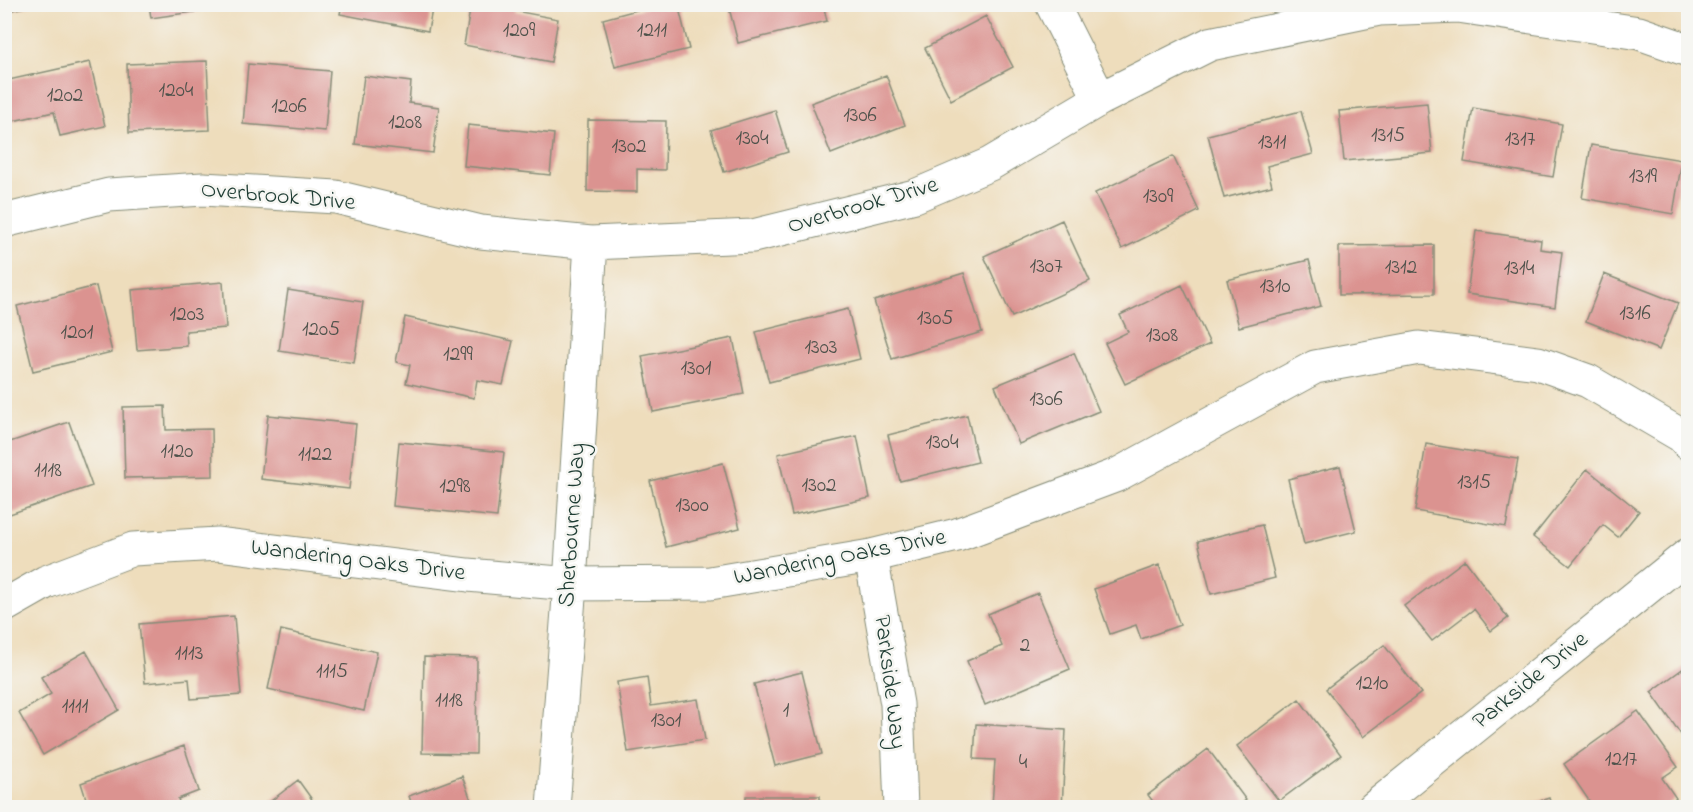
<svg xmlns="http://www.w3.org/2000/svg" width="1693" height="812" font-family="'Indie Flower',sans-serif">
<style>
.building{fill:#db9390}
.lines{fill:none;stroke-linecap:round;stroke-linejoin:round}
.minor-casing{stroke:#868d78;stroke-width:35}
.minor{stroke:#fff;stroke-width:33}
.labels{text-anchor:middle;dominant-baseline:central;stroke-width:5;stroke-linejoin:round;paint-order:stroke}
.number-label{font-size:21px;fill:#4e524b}
.street-label{font-size:24px;fill:#1f3d34;stroke:#f6f6f2}
</style>
<rect width="100%" height="100%" fill="#f6f6f2"/>
<filter id="ink" filterUnits="userSpaceOnUse"><feTurbulence type="fractalNoise" baseFrequency=".0167" numOctaves="2"/><feDisplacementMap in="SourceGraphic" scale="12" xChannelSelector="R" yChannelSelector="G"/><feConvolveMatrix kernelMatrix="1 2 1 2 8 2 1 2 1" color-interpolation-filters="sRGB"/></filter>
<filter id="wash" filterUnits="userSpaceOnUse"><feTurbulence type="fractalNoise" baseFrequency=".008" numOctaves="4" result="noise"/><feDisplacementMap in="SourceGraphic" scale="24" xChannelSelector="R" yChannelSelector="G"/><feGaussianBlur stdDeviation="1.35" result="paint"/><feColorMatrix in="noise" values="0 0 0 0 0 0 0 0 0 0 0 0 0 0 0 0 0 1.4 0 .05"/><feComposite in="paint" operator="in"/></filter>
<g filter="url(#wash)">
<rect width="100%" height="100%" fill="#eeddbc"/>
<g id="blocks">
<path class="building" d="M4 4H33V5L4 12Z
M149 4H199L200 11 151 18Z
M342 4H433L428 31 340 14Z
M471 4H516L515 11 558 19 551 62 464 45Z
M659 4H678L689 49 615 67 603 19Z
M728 4H823L827 21 738 43Z
M986 16 1013 67 951 100 925 48Z
M207 61 210 130 129 133 127 64Z
M90 62 105 126 60 136 54 112 8 122 4 106V81Z
M248 64 330 71 325 131 243 124Z
M886 75 905 125 831 154 811 103Z
M364 76 411 82 409 103 439 107 433 153 355 144Z
M1427 103 1432 153 1344 161 1339 111Z
M1473 108 1562 124 1553 177 1464 162Z
M775 110 788 152 724 172 711 130Z
M1301 111 1313 154 1267 166 1272 186 1224 198 1208 135Z
M588 120 666 121 665 170 637 169V192L587 191Z
M468 125 554 134 550 175 464 166Z
M1591 145 1682 160 1673 214 1582 198Z
M1173 156 1199 211 1122 249 1095 193Z
M1062 220 1090 281 1012 317 984 256Z
M1476 231 1541 240 1540 249 1562 252 1555 307 1467 294Z
M1434 245V294L1339 295V246Z
M1309 260 1321 306 1239 327 1227 280Z
M964 273 982 332 892 359 874 301Z
M1604 274 1678 303 1659 350 1586 321Z
M223 282 226 328 186 331 187 346 137 350 132 290Z
M1182 285 1210 344 1125 384 1105 343 1128 332 1120 315Z
M96 286 112 352 33 371 17 306Z
M288 290 363 302 354 363 279 351Z
M848 309 860 359 769 382 756 332Z
M405 317 513 341 503 385 477 380 474 398 406 383 410 365 396 362Z
M733 338 744 394 653 412 642 356Z
M1074 353 1099 411 1019 444 995 386Z
M165 406 166 430 212 429 213 476 125 478 123 407Z
M268 415 356 424 349 489 261 479Z
M967 415 978 462 900 481 888 435Z
M69 422 92 486 4 516V444Z
M857 436 870 498 792 515 778 454Z
M399 442 504 452 497 517 393 506Z
M1426 444 1518 459 1506 527 1415 511Z
M723 463 740 528 666 547 650 481Z
M1340 466 1356 531 1304 544 1288 479Z
M1587 469 1639 511 1618 537 1603 525 1570 566 1533 537Z
M1262 525 1275 578 1211 594 1198 541Z
M1465 560 1508 618 1491 631 1474 609 1432 641 1404 606Z
M1159 565 1180 625 1141 639 1136 625 1110 634 1094 589Z
M1038 593 1070 669 985 705 967 661 1002 646 988 614Z
M234 616 241 695 191 699 189 679 145 683 139 624Z
M281 630 377 652 364 711 268 689Z
M1384 645 1421 693 1363 737 1326 689Z
M86 651 119 710 43 755 19 713 51 694 41 677Z
M424 657 477 658 476 754 422 753Z
M1688 665V731L1682 736 1651 692Z
M802 672 822 754 775 766 754 684Z
M647 677 651 706 698 699 705 740 628 752 617 682Z
M1299 699 1341 755 1279 801 1237 746Z
M1638 711 1678 767 1662 778 1676 798 1663 808H1594L1564 764Z
M976 724 1066 730 1062 808 992 806 995 760 974 759Z
M184 746 199 791 178 799 181 808H89L81 783Z
M1208 749 1246 800 1236 808H1158L1148 795Z
M462 776 474 808H413L409 796Z
M298 780 318 808H262Z
M746 796H820V808H746Z
M1549 798 1552 808H1522V807Z"/>
</g>
</g>
<g filter="url(#ink)">
<use href="#blocks" fill-opacity="0" stroke="#868d78" stroke-width="1.5"/>
<g class="lines">
<g class="minor-casing">
<path id="minor" d="M1052 4 1100 99
M4 221 109 195 203 189 336 197 481 232 591 243 753 236 915 196 990 164 1100 99 1210 44 1379 9 1458 6 1639 33 1688 50
M871 556 897 704 901 808
M4 606 46 582 133 549 218 544 468 575 570 584 710 583 871 556 957 535 1117 475 1315 367 1419 348 1538 363 1588 381 1682 436 1688 443
M553 808 570 584 591 243
M1374 808 1688 555"/>
</g>
<use href="#minor" class="minor"/>
</g>
</g>
<g class="labels">
<g class="number-label">
<text x="519" y="31">1209</text>
<text x="652" y="31">1211</text>
<text x="176" y="91">1204</text>
<text x="65" y="96">1202</text>
<text x="289" y="107">1206</text>
<text x="860" y="116">1306</text>
<text x="405" y="123">1208</text>
<text x="1388" y="136">1315</text>
<text x="752" y="139">1304</text>
<text x="1520" y="140">1317</text>
<text x="1272" y="143">1311</text>
<text x="629" y="147">1302</text>
<text x="1643" y="177">1319</text>
<text x="1158" y="197">1309</text>
<text x="1046" y="267">1307</text>
<text x="1401" y="268">1312</text>
<text x="1519" y="269">1314</text>
<text x="1275" y="287">1310</text>
<text x="1635" y="314">1316</text>
<text x="187" y="315">1203</text>
<text x="935" y="319">1305</text>
<text x="321" y="330">1205</text>
<text x="77" y="333">1201</text>
<text x="1162" y="336">1308</text>
<text x="821" y="348">1303</text>
<text x="458" y="355">1299</text>
<text x="696" y="369">1301</text>
<text x="1046" y="400">1306</text>
<text x="942" y="443">1304</text>
<text x="177" y="452">1120</text>
<text x="315" y="455">1122</text>
<text x="48" y="471">1118</text>
<text x="1474" y="483">1315</text>
<text x="819" y="486">1302</text>
<text x="455" y="487">1298</text>
<text x="692" y="506">1300</text>
<text x="1025" y="646">2</text>
<text x="189" y="654">1113</text>
<text x="332" y="672">1115</text>
<text x="1372" y="684">1210</text>
<text x="449" y="701">1118</text>
<text x="75" y="707">1111</text>
<text x="786" y="711">1</text>
<text x="666" y="721">1301</text>
<text x="1621" y="760">1217</text>
<text x="1023" y="763">4</text>
</g>
<g class="street-label">
<text transform="translate(278 197) rotate(5)">Overbrook Drive</text>
<text transform="translate(863 206) rotate(-16)">Overbrook Drive</text>
<text transform="translate(573 525) rotate(-86)">Sherbourne Way</text>
<text transform="translate(840 558) rotate(-11)">Wandering Oaks Drive</text>
<text transform="translate(358 561) rotate(7)">Wandering Oaks Drive</text>
<text transform="translate(1531 681) rotate(-39)">Parkside Drive</text>
<text transform="translate(889 682) rotate(83)">Parkside Way</text>
</g>
</g>
<rect width="1693" height="812" fill="none" stroke="#f6f6f2" stroke-width="24"/>
</svg>
